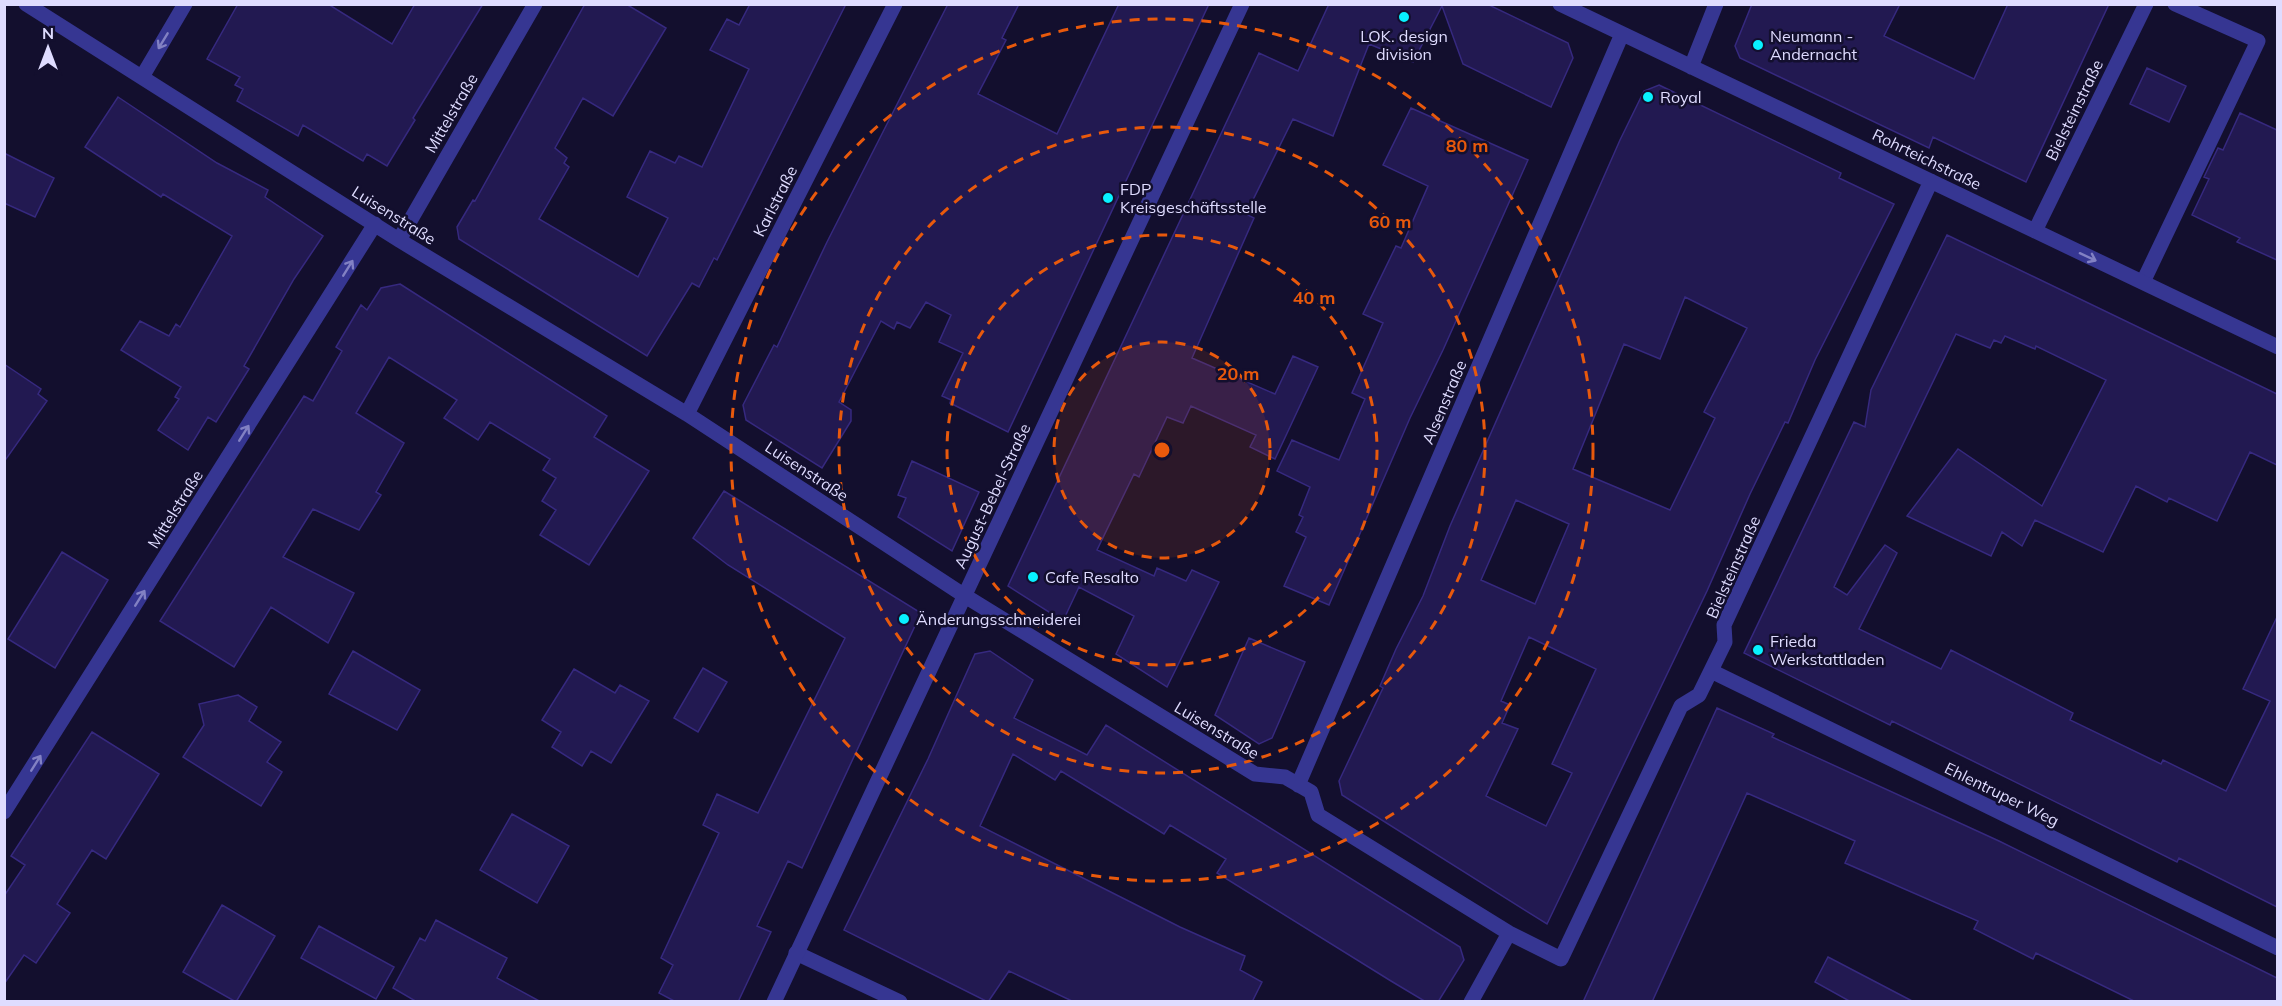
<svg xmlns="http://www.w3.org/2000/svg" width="2282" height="1006" font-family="Mulish,sans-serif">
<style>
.building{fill:#221951;stroke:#36297f;stroke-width:1.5;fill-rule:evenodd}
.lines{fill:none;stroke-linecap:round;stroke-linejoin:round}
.lane{stroke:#363692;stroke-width:15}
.street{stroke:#363692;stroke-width:15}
.oneway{stroke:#8281c3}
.ring{fill:none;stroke:#e8590c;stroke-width:3;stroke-dasharray:10 8}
.poi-dot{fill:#08f1ff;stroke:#130f2e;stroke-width:2}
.labels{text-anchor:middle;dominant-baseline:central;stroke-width:5;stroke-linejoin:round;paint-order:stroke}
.poi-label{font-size:16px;fill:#dfdcff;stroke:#130f2e;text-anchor:start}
.street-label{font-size:16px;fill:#dfdcff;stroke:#130f2e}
.centre{fill:#e8590c;stroke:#130f2e;stroke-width:3}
.ring-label{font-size:18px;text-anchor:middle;font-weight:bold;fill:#e8590c;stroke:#130f2e;stroke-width:5;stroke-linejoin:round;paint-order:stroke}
</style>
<rect width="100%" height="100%" fill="#130f2e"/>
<path class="building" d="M238 4H328L392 44 415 4H483L413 118 415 120 387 166 367 154 363 161 303 125 298 136 237 101 243 89 235 85 240 77 207 59Z
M585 4H626L666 28 613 116 583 98 555 148 567 158 564 163 569 167 539 219 638 277 668 218 627 197 650 151 675 163 679 156 702 167 749 69 710 50 727 19 739 25 750 4H846L717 260 714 258 699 287 692 283 647 356 459 239 457 227 473 200 475 201Z
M948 4H1019L1002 38 1006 40 978 94 1057 134 1119 4H1209L1008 432 950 403 951 400 942 396 963 353 939 342 951 315 926 302 910 328 897 322 894 329 881 321 839 402 851 410V421L822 468 746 420 743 405 774 345 777 347 827 242Z
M1329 4H1487L1568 43 1573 58 1551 107 1463 64 1442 6 1413 62 1369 44 1333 136 1293 119 1246 214 1254 218 1192 358 1275 394 1293 356 1318 367 1275 459 1250 447 1256 435 1191 406 1183 423 1167 417 1139 477 1134 474 1097 550 1154 576 1157 568 1186 581 1192 570 1219 582 1167 687 1116 654 1134 616 1079 587 1063 621 1008 586 1259 53 1298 71Z
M1752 4H1900L1884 36 1974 79 2008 4H2109L2026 182 1933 137 1929 148 1740 58 1735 46Z
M2147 68 2186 86 2169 122 2130 104Z
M1659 85 1841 173 1839 178 1894 204 1815 360 1788 423 1785 422 1750 494 1707 591 1547 924 1342 795 1339 781 1383 688 1380 686 1396 649 1423 596 1450 526 1620 140 1644 91ZM1685 297 1747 328 1704 412 1715 418 1670 510 1573 469 1624 344 1660 359ZM1516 500 1569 524 1535 604 1481 580ZM1529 637 1596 669 1552 764 1572 773 1546 826 1486 796 1518 729 1502 723 1510 705 1501 701Z
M118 97 217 163 268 190 265 197 323 236 294 279 244 366 249 369 216 422 208 417 188 450 158 430 179 399 175 397 181 387 121 350 140 321 169 336 176 324 180 327 232 236 163 194 161 197 85 147Z
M1411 108 1528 160 1443 350 1410 418 1329 605 1284 586 1306 537 1296 532 1303 517 1299 515 1310 487 1277 471 1292 440 1339 460 1365 399 1352 393 1383 323 1363 314 1396 246 1401 248 1428 186 1383 165Z
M2240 113 2277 130V260L2237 242 2240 238 2192 215 2209 179 2204 177 2218 148 2223 150Z
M4 153 54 178 35 217 4 203Z
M1947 235 2277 394V465L2250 452 2217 521 2169 498 2167 502 2136 486 2103 552 2035 520 2022 546 2002 532 1991 556 1907 516 1958 449 2042 506 2106 380 2036 346 2035 349 2005 336 2001 343 1994 340 1990 348 1956 334 1834 587 1847 595 1885 545 1897 553 1859 629 1941 669 1951 650 2073 713 2070 720 2161 764 2163 760 2226 791 2270 701 2243 689 2277 617V907L2179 858 2177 862 1892 721 1890 725 1744 653 1854 422 1865 427 1871 390Z
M400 284 607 416 594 437 649 471 589 565 540 535 556 510 542 501 556 478 543 470 550 459 490 422 478 440 444 418 457 400 389 357 356 413 404 443 376 492 381 495 359 530 313 509 283 557 354 593 328 643 271 607 234 667 160 621 304 396 313 401 342 351 336 347 361 305 367 310 381 288Z
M4 364 41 389 38 394 47 401 4 462Z
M912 461 979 492 952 551 898 517 906 498 898 495Z
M724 491 921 613 802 868 788 861 757 926 771 932 738 1002H676L659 993 673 965 661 958 719 833 703 825 717 794 758 813 845 638 728 565 693 538Z
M62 552 108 580 55 668 8 639Z
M1249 638 1305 662 1272 738 1259 744 1215 715Z
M353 651 420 690 397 730 329 694Z
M990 651 1033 680 1014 718 1087 755 1106 725 1460 947 1464 960 1438 1002H1426L1391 981 1217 873 1226 859 1170 825 1164 834 1061 771 1055 780 1013 754 980 826 1180 927 1245 956 1240 970 1262 982 1252 1002H1074L1009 971 988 1002 844 930 928 759 975 654Z
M703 668 727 682 698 732 674 718Z
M574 669 615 693 620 685 649 701 611 763 591 751 582 766 552 747 561 732 542 720Z
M238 695 257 707 249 721 281 742 267 762 282 772 261 806 183 757 204 725 199 704Z
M1717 708 1774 734 1772 737 1999 841 2277 978V1002H2136L2036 953 2033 959 1974 929 1978 921 1845 863 1855 841 1747 793 1652 1002H1583Z
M92 732 159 774 106 859 92 850 57 904 70 913 36 963 24 955 4 984V896L25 865 11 856Z
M512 814 569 846 537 903 480 870Z
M222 905 275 936 236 1002 183 972Z
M436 920 507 958 497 978 541 1002H417L393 988 420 938 425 941Z
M319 926 394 967 376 999 301 958Z
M1828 957 1914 1002H1851L1815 982Z"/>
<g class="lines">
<path class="lane" d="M2143 282 2258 41 2175 4
M796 953 900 1002"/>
<path class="street" d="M26 4 399 240 687 414 965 596 1255 774 1285 777 1311 792 1318 815 1509 933 1561 959 1681 706 1699 695 1725 642 1724 625 1931 181
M1560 4 2278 347
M1691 67 1716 4
M142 77 185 4
M2035 231 2146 4
M399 240 535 4
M687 414 895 4
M1711 671 2278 948
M1298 785 1622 34
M4 812 375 224
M774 1002 1242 4
M1471 1002 1509 933"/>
</g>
<defs><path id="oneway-shaft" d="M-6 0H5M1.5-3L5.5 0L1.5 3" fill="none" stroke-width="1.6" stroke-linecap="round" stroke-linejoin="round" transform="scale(1.5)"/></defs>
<g class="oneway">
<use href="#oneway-shaft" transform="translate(163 41) rotate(121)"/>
<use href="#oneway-shaft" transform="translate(2088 257) rotate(25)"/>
<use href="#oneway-shaft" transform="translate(348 268) rotate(-58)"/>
<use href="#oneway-shaft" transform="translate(244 433) rotate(-58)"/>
<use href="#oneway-shaft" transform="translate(140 598) rotate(-58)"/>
<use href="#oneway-shaft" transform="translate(36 763) rotate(-58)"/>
</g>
<circle cx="1162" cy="450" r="108" fill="#e8590c" fill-opacity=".12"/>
<g class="ring">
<circle cx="1162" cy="450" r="108"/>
<circle cx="1162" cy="450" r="215"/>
<circle cx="1162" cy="450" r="323"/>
<circle cx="1162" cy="450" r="431"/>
</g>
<g class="poi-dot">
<circle cx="1404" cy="17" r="6"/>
<circle cx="1758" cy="45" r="6"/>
<circle cx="1648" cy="97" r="6"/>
<circle cx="1108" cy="198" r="6"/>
<circle cx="1033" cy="577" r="6"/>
<circle cx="904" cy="619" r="6"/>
<circle cx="1758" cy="650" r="6"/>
</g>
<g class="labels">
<g class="poi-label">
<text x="1404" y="36" text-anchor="middle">LOK. design<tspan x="1404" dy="18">division</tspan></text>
<text x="1770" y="36">Neumann -<tspan x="1770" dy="18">Andernacht</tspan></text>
<text x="1660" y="97">Royal</text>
<text x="1120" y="189">FDP<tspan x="1120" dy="18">Kreisgeschäftsstelle</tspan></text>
<text x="1045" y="577">Cafe Resalto</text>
<text x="916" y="619">Änderungsschneiderei</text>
<text x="1770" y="641">Frieda<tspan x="1770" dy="18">Werkstattladen</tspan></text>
</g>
<g class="street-label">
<text transform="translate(2074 110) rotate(-64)">Bielsteinstraße</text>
<text transform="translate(451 113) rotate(-60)">Mittelstraße</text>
<text transform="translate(1927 159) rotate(26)">Rohrteichstraße</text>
<text transform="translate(775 201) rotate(-63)">Karlstraße</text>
<text transform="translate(394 215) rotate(32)">Luisenstraße</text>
<text transform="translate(1444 402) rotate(-67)">Alsenstraße</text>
<text transform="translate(807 471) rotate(33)">Luisenstraße</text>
<text transform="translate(992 496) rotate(-65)">August-Bebel-Straße</text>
<text transform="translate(175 509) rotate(-58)">Mittelstraße</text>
<text transform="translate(1733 567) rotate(-66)">Bielsteinstraße</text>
<text transform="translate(1217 730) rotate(31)">Luisenstraße</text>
<text transform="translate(2002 794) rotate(26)">Ehlentruper Weg</text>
</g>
</g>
<circle cx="1162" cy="450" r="9" class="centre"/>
<g class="ring-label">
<text x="1467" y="152">80 m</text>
<text x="1390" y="228">60 m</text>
<text x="1314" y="304">40 m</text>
<text x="1238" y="380">20 m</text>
</g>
<rect width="2282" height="1006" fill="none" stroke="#dfdcff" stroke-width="12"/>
<g transform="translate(48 48)" stroke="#130f2e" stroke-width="4.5" paint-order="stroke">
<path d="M0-4.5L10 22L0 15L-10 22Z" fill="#dfdcff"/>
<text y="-9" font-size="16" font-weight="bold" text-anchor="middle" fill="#dfdcff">N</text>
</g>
</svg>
